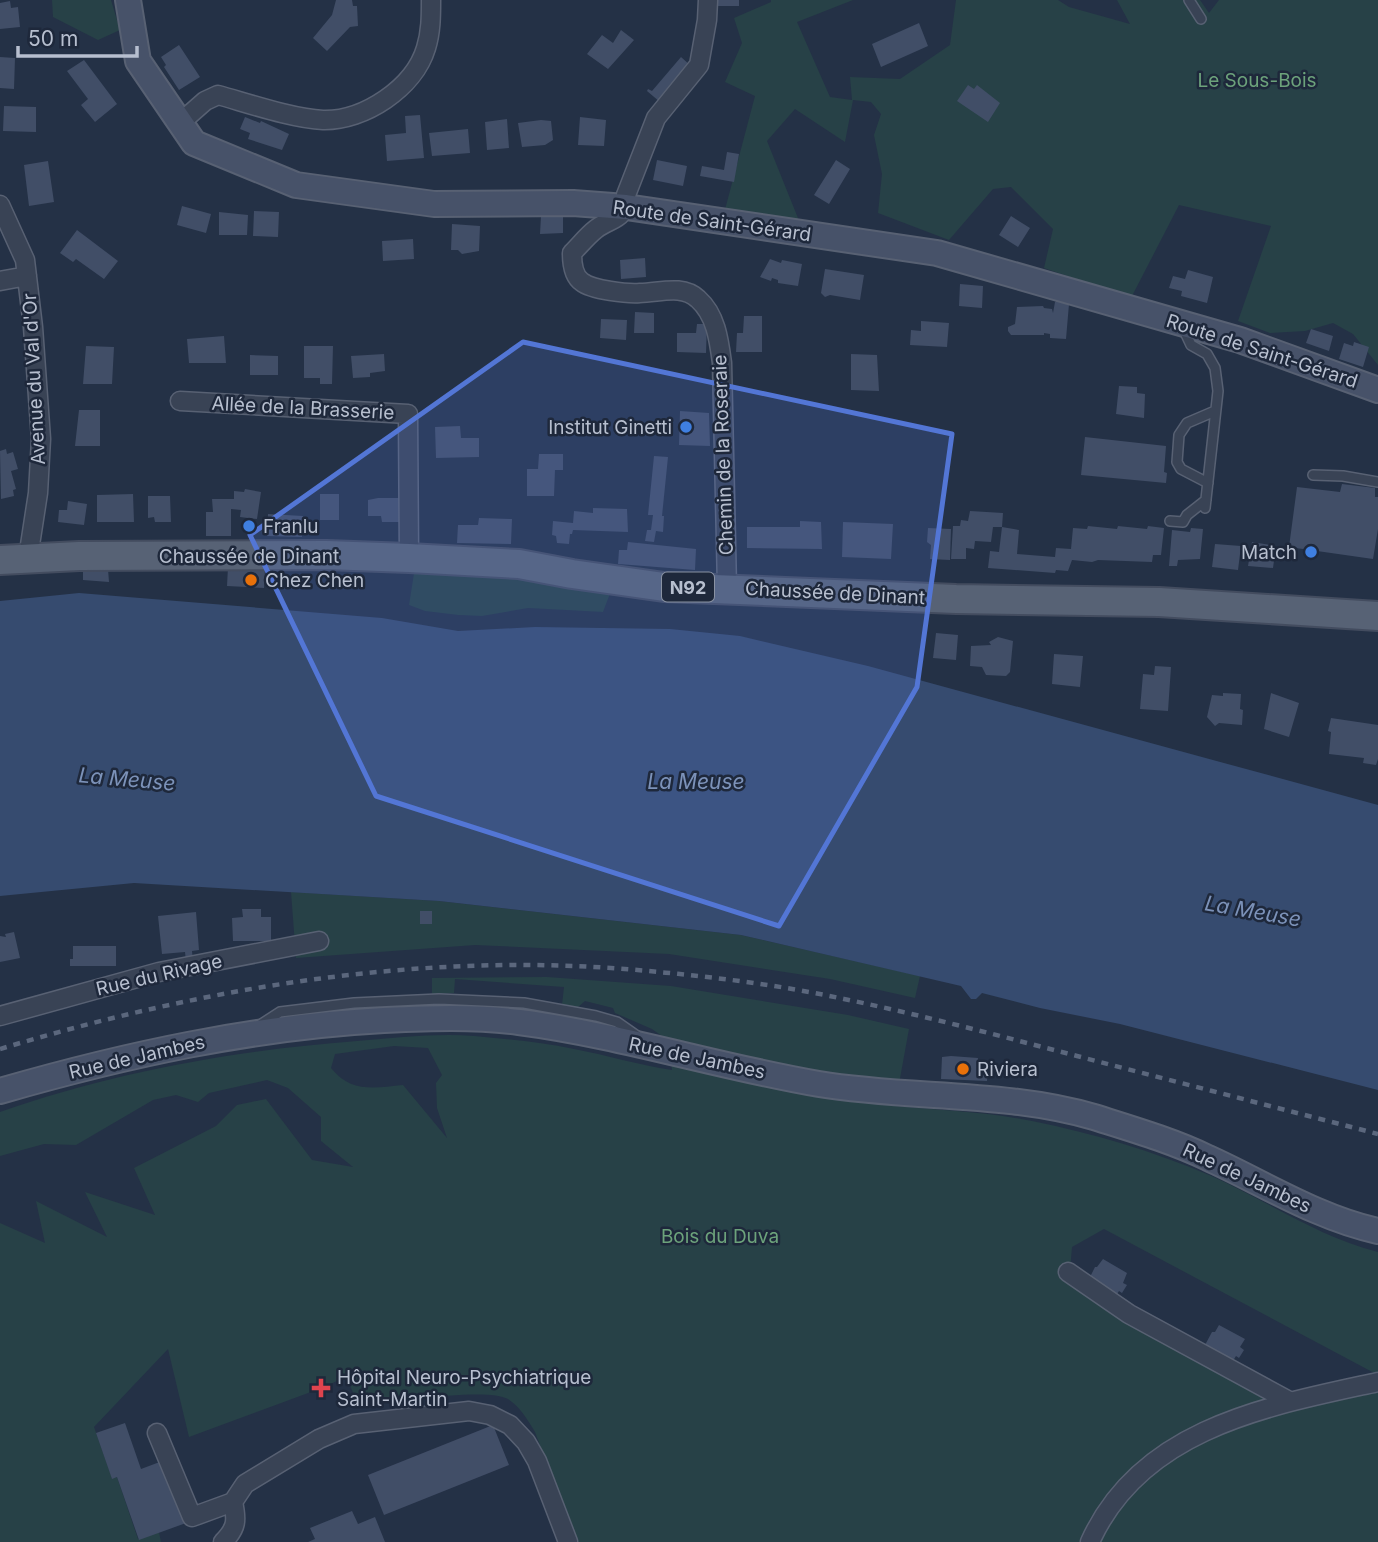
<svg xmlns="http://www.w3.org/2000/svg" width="1378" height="1542" font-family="Inter,sans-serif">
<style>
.green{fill:#274147;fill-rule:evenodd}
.water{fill:#364b6f}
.building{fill:#414e67}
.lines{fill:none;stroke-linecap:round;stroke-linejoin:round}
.service-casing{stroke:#586173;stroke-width:12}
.minor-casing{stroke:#586173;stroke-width:21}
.secondary-casing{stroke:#586173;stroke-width:28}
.primary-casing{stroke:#434c5f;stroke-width:32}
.service{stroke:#394355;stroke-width:9}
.minor{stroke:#394355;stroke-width:18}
.secondary{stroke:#475269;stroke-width:24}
.primary{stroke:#576275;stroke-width:28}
.rail{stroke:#5b677d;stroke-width:4.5;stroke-dasharray:7 7;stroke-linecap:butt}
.marked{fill:#5376d5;fill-opacity:0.2;stroke:#5376d5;stroke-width:5;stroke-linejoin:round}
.shop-dot{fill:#3f7fe0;stroke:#1e283b;stroke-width:2.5}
.food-dot{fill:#e8710a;stroke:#1e283b;stroke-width:2.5}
.health-dot{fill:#e0444e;stroke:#1e283b;stroke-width:2.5}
.labels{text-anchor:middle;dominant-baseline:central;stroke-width:5;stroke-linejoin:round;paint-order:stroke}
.shield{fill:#1e283b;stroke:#8992a3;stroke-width:2}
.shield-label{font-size:18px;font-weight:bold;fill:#b7bfcf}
.park-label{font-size:19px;fill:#6ca27b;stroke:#1e283b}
.street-label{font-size:19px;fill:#b7bfcf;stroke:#1e283b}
.poi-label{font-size:19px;fill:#b7bfcf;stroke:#1e283b;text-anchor:start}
.water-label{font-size:21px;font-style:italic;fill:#7c92b9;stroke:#1e283b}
</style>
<rect width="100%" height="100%" fill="#243146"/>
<path class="green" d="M52 0H111L120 30 98 40 53 17Z
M771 0H853L797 22 830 97 852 100 850 77 900 79 950 45 956 0H1058L1069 7 1130 24 1117 0H1200L1209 13 1219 0H1378V365L1353 334 1333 323 1305 331 1270 333 1238 321 1271 226 1179 205 1131 298 1044 268 1053 229 1011 187 993 189 949 240 878 213 882 174 874 135 881 114 871 102 853 100 845 142 795 109 767 141 804 233 722 221 755 96 725 82 742 43 734 18 771 2Z
M414 573 524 579 611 591 603 612 528 608 482 616 458 615 425 611 409 605Z
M291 892 439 901 741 935 920 976 915 998 830 979 669 954 475 945 296 958Z
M547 977 671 986 848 1015 909 1029 895 1106C940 1110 988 1112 1032 1121 1092 1133 1153 1151 1209 1175 1266 1200 1318 1237 1378 1252V1375L1104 1229 1072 1247 1070 1271 1268 1394 1267 1400C1205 1423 1149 1442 1107 1495 1095 1509 1085 1525 1081 1542H576L535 1432C528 1420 520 1407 508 1399 487 1387 396 1402 368 1405L357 1402 346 1376 327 1386 189 1437 168 1349 94 1427 112 1478 117 1477 138 1539 159 1532 161 1542H0V1223L45 1243 36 1201 107 1237 85 1192 155 1215 134 1168 216 1126 237 1105 266 1099 312 1160 353 1167 321 1141V1117L288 1088 267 1080 209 1093 198 1102 176 1095 153 1100 76 1145 44 1144 0 1156V1112C113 1072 238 1050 357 1041 396 1038 436 1033 474 1036 507 1039 541 1042 574 1049 606 1055 639 1065 672 1070L669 1041 652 1029 615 1013 613 1008 585 1001 577 1008 562 1005 564 987 455 979 454 993 432 994V978ZM394 1046 428 1048 442 1075 436 1083 437 1108 447 1138 403 1085C374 1088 351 1093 331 1068L335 1054Z
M1378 1390V1542H1097C1151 1437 1272 1411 1378 1390Z"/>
<path class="water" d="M79 593 382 618 458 631 535 627 670 629 740 636 868 666 1378 805V1090L1120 1024 1040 1008 982 993 976 999H971L961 986 741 935 439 901 134 883 0 896V601Z"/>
<path class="building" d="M336 0H352L353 6H357L358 26 350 27 327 51 313 38 332 15Z
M716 0H739V6H716Z
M10 1 11 8 18 7 20 27 0 29V3Z
M919 23 928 46 881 67 872 44Z
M621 30 634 40 608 69 587 54 602 35 613 43Z
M179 45 200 77 179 90 164 67 166 65 161 57Z
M0 57 15 58 14 89 0 88Z
M681 57 691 66 660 102 647 91 648 89 652 91Z
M84 60 117 104 95 122 81 105 88 99 67 71Z
M968 85 974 89 977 85 1000 103 988 122 957 101Z
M4 106 36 107V132L3 131Z
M420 115 424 158 387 161 385 135 406 133 405 116Z
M245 117 260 123 261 121 289 134 282 150 248 139 250 133 240 129Z
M580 117 606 120 604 146 578 145Z
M507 119 509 148 487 150 485 122Z
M541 120 551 121 553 140 545 145 522 147 518 123Z
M468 129 470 153 432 156 429 133Z
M727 152 739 154 734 182 700 176 702 166 724 170Z
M657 160 687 166 683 186 653 180Z
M836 160 850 169 829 204 814 195Z
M48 161 54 202 29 206 24 165Z
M182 206 211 214 206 233 177 225Z
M254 211 279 212 278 237 253 236Z
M219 212 248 215 247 235H219Z
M541 216H563V233L540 234Z
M1011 216 1030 228 1018 247 999 235Z
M452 224 480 226 479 251 462 254 458 250H451Z
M77 230 118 261 104 279 76 259 73 262 60 253Z
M413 239 414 259 383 261 382 241Z
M645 258 646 277 621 279 620 260Z
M770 259 781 263 782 260 802 264 798 286 778 283V280L772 278 771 281 760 277Z
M825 269 864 275 860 300 830 295 825 297 821 293Z
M1188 270 1213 277 1207 303 1181 296 1182 291 1169 288 1173 276 1185 279Z
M960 284 983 286 982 308 959 306Z
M1058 300 1069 304 1066 339 1050 338V334L1044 333V335H1011L1008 331V327L1015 324 1017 307 1043 306 1044 308 1052 309 1053 313 1055 302Z
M635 312 654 313V333H634Z
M744 316H762V352H736L737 333H743Z
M601 319 627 320 626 340 600 338Z
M921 321 949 323 947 347 910 345 911 330 921 331Z
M697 324H707L706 353 677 352V333H696Z
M1311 329 1333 336 1329 351 1306 343Z
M224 336 226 363H189L187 339Z
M1354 342 1369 347 1363 367 1339 359 1344 343 1353 346Z
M86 346 114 347 112 384H83Z
M304 346H333L332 384H320V378H304Z
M384 354 385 371 370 373V377L353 378 351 356Z
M851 354 877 355 879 391 851 390Z
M250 355 278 356V375H250Z
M1119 386 1137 387V393L1145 394 1144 418 1116 414Z
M79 410H100V446H75Z
M680 411 709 413 710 446 679 445Z
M460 426 461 438H479V457L436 458 435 427Z
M1085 437 1166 446 1164 472 1167 473 1166 483 1081 475Z
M6 449 7 454 13 452 18 469 11 471 16 489 13 490 14 496 1 499 0 451Z
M539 454H563V470H555L554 496H527V469H538Z
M654 456 668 457 662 516H664L663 532 656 531 654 542 645 541 647 530H651L653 515H648Z
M1342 484 1375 488V497H1378V529L1373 559 1289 547 1297 487 1340 492Z
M245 489 261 492 257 519 240 517 241 510 231 509V536H206V512H213L212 499H234V491L244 492Z
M133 494 134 522H97V495Z
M320 494H339V520H320Z
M148 496H170L171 522H155L154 517 148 518Z
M378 498H399L400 522H382L381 516H368V500Z
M68 501 87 504 84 525 58 522 59 510H67Z
M593 508 627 509 628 532 573 530 572 534H570L569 544 557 543 556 536 552 535 553 521 573 523 574 511 593 513Z
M970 511 1003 513 1002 527H993L991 542 975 541 974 549 966 548V559H951L953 526H960L961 520 968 521Z
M268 514 303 516 302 537 267 536Z
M479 518 512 519 511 544 457 543 458 525H478Z
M800 521 821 522 822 549 747 548V527H800Z
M843 522 893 524 891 559 842 557Z
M1088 526 1117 529 1118 526 1147 529 1148 526 1164 528 1161 555H1153L1152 562 1098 560 1092 562 1072 560 1068 571 1056 570 1055 573 988 568 990 551 999 552 1002 527 1019 530 1017 554 1055 557 1056 548 1071 549 1073 528 1087 529Z
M928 528 951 529 950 560 930 559 931 545 927 542Z
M1191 528 1203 529 1200 559 1178 560 1177 566H1169L1172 530 1190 532Z
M628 542 696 549 695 570 618 564 619 550H627Z
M1252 542 1276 546 1273 568 1248 566Z
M1215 544 1241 546 1238 570 1212 567Z
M228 567 265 569 264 588 227 586Z
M83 569H108L109 582 83 580Z
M936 633 958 635 956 660 933 658Z
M998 637 1013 641 1010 672 1006 676 986 675 982 667 970 666 971 646 991 645 989 642Z
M1054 654 1083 656 1080 687 1052 684Z
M1155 666 1171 667 1168 711 1140 709 1143 674 1154 675Z
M1223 693 1241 694 1240 709 1243 710 1242 725 1219 723 1215 726 1207 717 1212 695 1223 696Z
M1271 693 1299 703 1289 737 1264 729Z
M1331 718 1378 725V759L1376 765 1363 763 1364 758 1329 754 1331 732 1328 731Z
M242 909H261V917H271V941H233L232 918 243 917Z
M420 911H432V924H420Z
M196 912 199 950 192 951 193 961H186L185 952 162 954 158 916Z
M14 932 20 958 0 962V936L6 937 5 934Z
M73 946H116V966H70V959H73Z
M951 1056 978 1058 977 1067H988L987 1081 941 1079 942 1057Z
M1103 1259 1127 1273 1123 1283 1127 1285 1122 1293 1119 1291 1114 1299 1088 1281 1095 1267H1097Z
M1219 1325 1245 1339 1240 1347 1244 1350 1239 1358 1236 1356 1231 1364 1205 1345 1212 1332H1215Z
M125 1423 141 1469 165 1460 186 1523 139 1540 117 1477 112 1479 96 1433Z
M493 1425 509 1465 384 1515 368 1475Z
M352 1511 358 1524 375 1517 385 1542H308L315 1539 310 1528Z"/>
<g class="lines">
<g class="service-casing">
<path id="service" d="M1189 0 1201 19
M1183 328 1191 345 1207 354 1215 368 1218 391 1205 508
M1313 475 1343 476 1378 482
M1208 483 1181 469 1177 462 1179 435 1187 423 1215 411
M1170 521 1183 522 1187 515 1206 500
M260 1025 280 1012 354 1003 439 999 524 1003 596 1016 617 1022 637 1036"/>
</g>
<g class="minor-casing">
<path id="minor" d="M708 0 707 20 699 65 656 118 626 195C626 221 612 217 596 229 587 236 580 245 572 253 572 263 573 276 582 282 592 290 628 294 640 293 659 293 682 284 698 299 716 315 719 340 722 363L727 588
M180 123 205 101 218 95C247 103 294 119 323 120 364 121 414 88 426 48 431 32 431 16 431 0
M0 205 25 260 33 327 41 439 38 493 28 558
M0 281 27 276
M180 401 408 414 409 558
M0 1016 159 972 319 941
M1068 1272 1129 1314 1289 1401
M157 1433 192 1517 233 1502
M223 1542C237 1528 237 1520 233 1502L245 1484 319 1439 354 1424 469 1411 490 1415 510 1425 526 1442 537 1461 568 1542
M1090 1542C1141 1428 1268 1406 1378 1382"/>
</g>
<g class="secondary-casing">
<path id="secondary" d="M128 0 138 61 194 143 296 185 434 204 573 203 626 207 937 253 1240 340 1378 390
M0 1091C125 1055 253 1027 384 1020 429 1018 474 1016 519 1022 620 1035 719 1067 819 1084 910 1099 1005 1091 1094 1117 1132 1129 1173 1141 1208 1158 1263 1183 1318 1218 1378 1231"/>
</g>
<g class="primary-casing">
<path id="primary" d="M0 560 79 556 326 555 409 558 519 564 572 574 664 587 956 599 1159 602 1378 616"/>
</g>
<use href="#service" class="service"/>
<use href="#minor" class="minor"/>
<use href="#secondary" class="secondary"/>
<use href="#primary" class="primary"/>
<path class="rail" d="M0 1049C209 986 429 950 648 971 714 977 780 985 844 999 922 1015 1000 1036 1077 1056 1177 1082 1278 1108 1378 1134"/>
</g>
<path class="marked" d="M523 342 952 434 917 687 779 926 376 796 250 535Z"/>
<g class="shop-dot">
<circle cx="686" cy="427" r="7"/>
<circle cx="249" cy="526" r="7"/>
<circle cx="1311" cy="552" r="7"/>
</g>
<g class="food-dot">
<circle cx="251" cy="580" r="7"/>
<circle cx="963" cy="1069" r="7"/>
</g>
<path class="health-dot" d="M317.5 1377.5h7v7h7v7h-7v7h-7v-7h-7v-7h7z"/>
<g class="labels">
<rect class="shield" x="662" y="572.5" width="52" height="29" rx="5"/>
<g class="shield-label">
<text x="688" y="587">N92</text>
</g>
<g class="park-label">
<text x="1257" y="80">Le Sous-Bois</text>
<text x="720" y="1236">Bois du Duva</text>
</g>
<g class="street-label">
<text transform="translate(712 221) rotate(8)">Route de Saint-Gérard</text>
<text transform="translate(1262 351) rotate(18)">Route de Saint-Gérard</text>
<text transform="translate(34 379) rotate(-93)">Avenue du Val d'Or</text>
<text transform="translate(303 408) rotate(3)">Allée de la Brasserie</text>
<text transform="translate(723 455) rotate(-92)">Chemin de la Roseraie</text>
<text x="249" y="556">Chaussée de Dinant</text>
<text transform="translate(835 593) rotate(3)">Chaussée de Dinant</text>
<text transform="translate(159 975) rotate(-13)">Rue du Rivage</text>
<text transform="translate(137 1057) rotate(-13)">Rue de Jambes</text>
<text transform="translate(697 1058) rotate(12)">Rue de Jambes</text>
<text transform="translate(1247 1178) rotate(25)">Rue de Jambes</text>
</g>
<g class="poi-label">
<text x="672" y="427" text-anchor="end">Institut Ginetti</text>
<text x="263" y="526">Franlu</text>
<text x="1297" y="552" text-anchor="end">Match</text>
<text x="265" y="580">Chez Chen</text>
<text x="977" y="1069">Riviera</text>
<text x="337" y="1377">Hôpital Neuro-Psychiatrique<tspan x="337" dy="22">Saint-Martin</tspan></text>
</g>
<g class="water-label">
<text transform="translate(127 779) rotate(5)">La Meuse</text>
<text x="696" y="781">La Meuse</text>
<text transform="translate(1253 911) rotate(10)">La Meuse</text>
</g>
</g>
<path d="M18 46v10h119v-10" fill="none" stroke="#b7bfcf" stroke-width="3.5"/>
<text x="28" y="46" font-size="21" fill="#b7bfcf" stroke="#1e283b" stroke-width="5" paint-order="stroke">50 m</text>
</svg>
